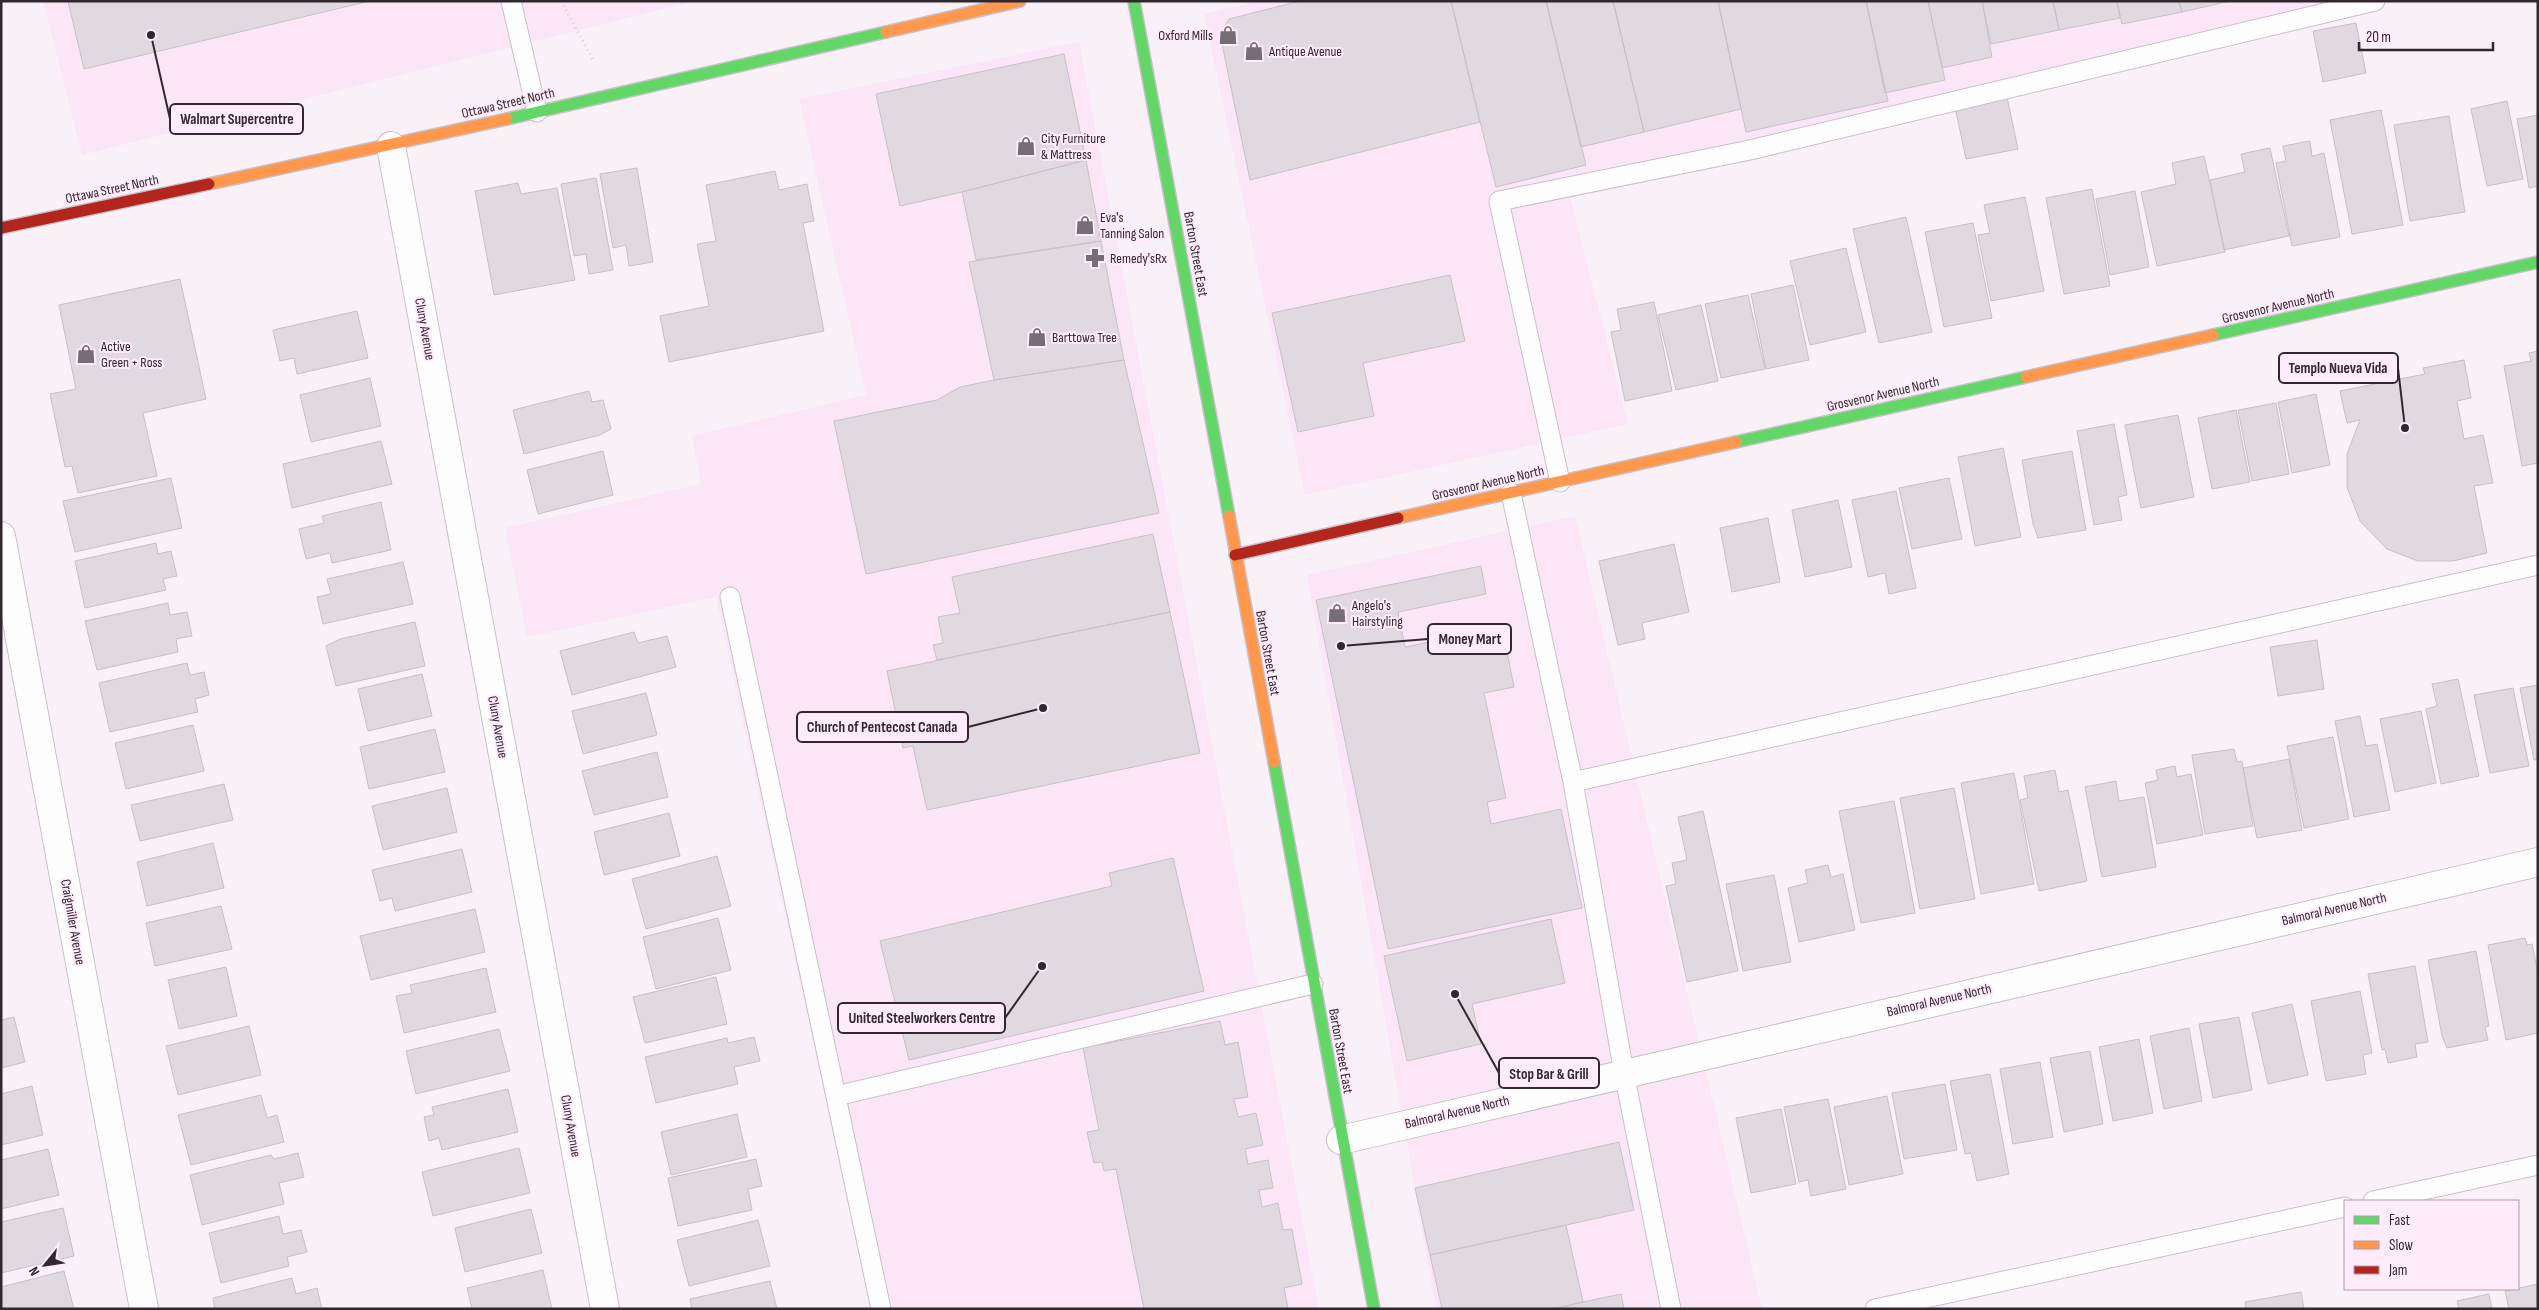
<svg xmlns="http://www.w3.org/2000/svg" width="2539" height="1310" font-family="'Sofia Sans Condensed',sans-serif">
<style>
.built{fill:#fbe6f7}
.building{fill:#e2d9e0;stroke:#c9c0c7}
.lines{fill:none;stroke-linecap:round;stroke-linejoin:round}
.lane-casing{stroke:#c9c0c7;stroke-width:21}
.street-casing{stroke:#c9c0c7;stroke-width:30}
.fast-casing{stroke:#c9c0c7;stroke-width:14}
.slow-casing{stroke:#c9c0c7;stroke-width:14}
.jam-casing{stroke:#c9c0c7;stroke-width:14}
.path{stroke:#d6d4d6;stroke-width:3;stroke-dasharray:1 4;stroke-linecap:butt}
.lane{stroke:#fefdfe;stroke-width:19}
.street{stroke:#fefdfe;stroke-width:28}
.fast{stroke:#63d668;stroke-width:11}
.slow{stroke:#ff974d;stroke-width:11}
.jam{stroke:#b3261e;stroke-width:11}
.labels{text-anchor:middle;dominant-baseline:central;stroke-width:4;stroke-linejoin:round;paint-order:stroke}
.poi-label{font-size:14px;fill:#31282f;stroke:#ffebfa;text-anchor:start}
.street-label{font-size:14px;fill:#31282f;stroke:#ffebfa}
.leader{fill:none;stroke:#31282f;stroke-width:2}
.callout-dot{fill:#31282f;stroke:#ffebfa;stroke-width:2}
.callout{fill:#ffebfa;stroke:#31282f;stroke-width:2}
.callout-label{font-size:15px;text-anchor:middle;font-weight:bold;fill:#31282f}
</style>
<rect width="100%" height="100%" fill="#faf0f8"/>
<path class="built" d="M43 1H695L82 155Z
M1259 1H2351L1568 189 1628 424 1305 495 1204 14Z
M1079 42 1319 1309H871L716 597 527 637 505 528 701 484 692 436 866 395 799 99Z
M1575 516 1762 1309H1436L1307 575Z"/>
<path class="building" d="M68 1H370L84 69Z
M1300 1H1451L1480 122 1250 180 1220 34 1229 19Z
M1451 1H1546L1586 165 1496 187Z
M1546 1H1613L1644 132 1581 147Z
M1613 1H1718L1741 109 1644 132Z
M1718 1H1866L1888 101 1746 132Z
M1866 1H1928L1945 80 1885 93Z
M1928 1H1982L1992 57 1942 68Z
M1982 1H2053L2059 30 1991 44Z
M2053 1H2117L2120 18 2059 30Z
M2117 1H2179L2182 12 2122 24Z
M2179 1H2230L2182 12Z
M2356 23 2366 73 2323 82 2313 31Z
M1064 54 1086 160 962 192 900 206 876 94Z
M2007 97 2018 149 1966 159 1955 107Z
M2507 101 2523 179 2487 186 2471 109Z
M2381 110 2403 225 2352 234 2330 120Z
M2538 115V186L2529 188 2517 119Z
M2449 116 2465 212 2410 221 2394 125Z
M2310 141 2312 156 2324 153 2340 237 2292 246 2276 163 2286 161 2283 146Z
M2270 148 2289 236 2224 250 2210 180 2245 172 2241 154Z
M2204 156 2225 252 2157 266 2141 192 2176 184 2172 163Z
M1086 160 1101 241 976 260 962 192Z
M637 168 653 262 629 266 626 245 613 248 600 174Z
M775 171 779 190 807 184 814 221 803 223 824 331 669 362 660 316 709 306 697 244 716 241 706 185Z
M596 178 613 270 589 274 586 254 574 256 561 184Z
M518 183 521 194 557 188 575 280 494 295 475 191Z
M2092 189 2110 286 2064 294 2046 198Z
M2135 191 2149 267 2110 275 2096 199Z
M2025 197 2044 291 1991 301 1978 235 1990 233 1984 205Z
M1906 217 1932 332 1879 343 1853 229Z
M1973 223 1992 318 1944 327 1925 232Z
M1101 241 1124 360 994 380 969 262Z
M1846 248 1866 332 1810 345 1790 261Z
M1450 275 1465 341 1363 363 1374 416 1298 432 1272 313Z
M180 279 206 399 143 413 157 476 78 493 72 466 65 467 50 394 76 389 59 305Z
M1793 285 1809 360 1766 369 1751 294Z
M1748 295 1765 369 1721 378 1705 304Z
M1654 302 1672 391 1625 401 1611 332 1621 330 1617 309Z
M1701 305 1718 381 1676 390 1658 315Z
M357 311 368 358 297 374 294 358 280 361 273 330Z
M2538 351V463L2522 466 2504 366 2531 361 2529 353Z
M1124 360 1159 513 866 574 834 421 937 400 960 387 994 380Z
M2464 360 2471 398 2457 401 2464 439 2483 435 2493 483 2474 486 2487 553 2453 561H2418L2387 549 2360 521 2347 487V454L2360 420 2347 423 2340 391 2425 374 2423 368Z
M370 378 381 426 311 442 300 395Z
M589 391 592 402 603 400 611 429 600 435 524 454 513 410Z
M2316 394 2330 465 2292 473 2278 402Z
M2276 403 2289 474 2252 481 2238 410Z
M2236 410 2250 482 2212 489 2198 418Z
M2178 415 2194 497 2141 508 2125 425Z
M2114 424 2127 495 2118 497 2122 520 2094 525 2077 431Z
M381 441 392 484 292 508 283 464Z
M2003 448 2021 537 1975 546 1958 457Z
M603 451 613 495 538 514 527 470Z
M2072 451 2086 530 2038 538 2033 524 2022 460Z
M171 478 182 528 75 552 63 501Z
M1949 478 1962 539 1912 549 1899 488Z
M1896 491 1916 588 1889 594 1885 573 1868 577 1852 500Z
M1838 500 1852 567 1805 577 1792 510Z
M381 502 391 550 332 563 330 553 306 559 299 529 324 523 322 516Z
M1768 518 1780 582 1732 592 1720 528Z
M1153 534 1170 612 937 660 933 645 943 643 938 617 960 613 952 577Z
M156 543 158 554 171 551 177 576 163 579 166 590 85 608 75 561Z
M1674 544 1689 612 1642 623 1645 639 1618 645 1599 561Z
M403 562 413 604 323 624 317 597 331 594 327 579Z
M1481 566 1486 594 1398 612 1405 647 1502 627 1514 687 1484 693 1506 798 1487 802 1491 824 1561 809 1582 908 1388 949 1316 600Z
M168 603 170 615 187 612 192 636 176 639 178 652 97 670 85 621Z
M1170 612 1200 753 927 810 913 746 903 748 887 671Z
M415 622 425 666 336 686 326 646 340 639Z
M634 632 638 643 667 636 676 667 572 695 560 651Z
M2317 640 2324 689 2278 696 2270 647Z
M187 663 190 675 204 672 209 695 195 699 198 712 110 732 99 683Z
M422 674 432 716 368 731 358 689Z
M2458 679 2479 776 2441 784 2426 709 2437 706 2432 684Z
M2538 685V759L2534 760 2520 688Z
M2513 688 2529 766 2490 773 2474 695Z
M646 693 657 735 583 754 572 711Z
M2421 711 2436 783 2395 792 2380 719Z
M2360 716 2366 746 2377 744 2390 810 2354 817 2335 721Z
M193 725 204 771 126 789 115 743Z
M435 729 445 772 369 789 360 747Z
M2333 737 2349 819 2304 828 2287 746Z
M2234 749 2237 762 2242 761 2253 826 2205 834 2192 755Z
M657 752 668 797 594 815 582 771Z
M2289 759 2302 830 2257 838 2243 768Z
M2175 766 2177 777 2191 774 2203 835 2157 844 2145 783 2158 780 2156 770Z
M2055 770 2059 792 2068 790 2087 881 2039 891 2020 800 2028 798 2024 776Z
M2014 773 2034 884 1981 894 1961 783Z
M2116 781 2119 801 2144 797 2156 867 2102 877 2085 787Z
M224 784 233 820 140 841 131 805Z
M447 788 457 832 383 850 372 806Z
M1954 788 1975 899 1920 909 1900 798Z
M1894 801 1915 913 1861 923 1839 811Z
M1703 811 1738 971 1687 982 1666 886 1676 884 1672 863 1687 860 1678 817Z
M669 813 680 856 604 875 594 832Z
M213 843 224 888 147 906 137 862Z
M462 849 472 892 395 911 392 898 380 901 372 870Z
M717 856 731 906 646 929 632 879Z
M1173 858 1204 991 909 1060 880 941 1112 886 1109 873Z
M1828 865 1831 877 1843 874 1855 930 1799 942 1788 888 1808 883 1805 870Z
M1774 875 1791 962 1743 971 1726 884Z
M221 906 232 949 155 966 146 923Z
M475 909 485 952 371 980 360 936Z
M718 918 731 970 656 989 643 937Z
M1551 919 1565 983 1472 1004 1481 1044 1407 1061 1384 956Z
M2525 938 2527 945 2532 944 2538 973V1033L2506 1040 2488 945Z
M2476 951 2489 1026 2485 1027 2488 1040 2447 1048 2442 1036 2428 960Z
M2415 966 2428 1042 2415 1044 2417 1057 2388 1063 2385 1049 2382 1050 2368 974Z
M226 967 237 1016 179 1029 168 980Z
M486 968 496 1012 404 1033 396 996 412 993 410 985Z
M716 977 727 1024 645 1043 633 997Z
M2360 991 2372 1053 2363 1055 2366 1074 2326 1081 2311 1001Z
M2292 1004 2308 1075 2268 1084 2252 1013Z
M14 1017 25 1062 1 1068V1020Z
M2239 1017 2252 1090 2213 1098 2199 1024Z
M1220 1021 1225 1045 1238 1042 1248 1097 1234 1099 1238 1117 1256 1113 1263 1145 1245 1149 1248 1164 1268 1160 1273 1188 1259 1190 1262 1207 1278 1203 1283 1230 1292 1229 1302 1284 1284 1288 1288 1309H1144L1116 1169 1104 1171 1102 1162 1094 1163 1087 1132 1099 1130 1083 1048Z
M249 1026 261 1075 178 1095 166 1046Z
M2189 1028 2202 1101 2164 1109 2150 1036Z
M499 1029 510 1071 416 1094 406 1051Z
M754 1037 760 1061 734 1067 738 1084 656 1103 645 1057 727 1038 728 1043Z
M2139 1039 2153 1113 2113 1121 2099 1047Z
M2090 1051 2103 1124 2064 1132 2050 1058Z
M2040 1062 2053 1137 2013 1144 2000 1069Z
M1990 1074 2009 1174 1977 1181 1971 1153 1965 1154 1950 1081Z
M1945 1084 1957 1150 1904 1159 1892 1093Z
M32 1086 43 1135 1 1145V1094Z
M508 1089 518 1132 442 1150 439 1138 429 1141 424 1117 434 1115 432 1107Z
M261 1095 267 1118 277 1115 284 1142 191 1165 178 1115Z
M1887 1096 1903 1174 1849 1185 1834 1107Z
M1828 1099 1846 1189 1811 1196 1808 1180 1799 1182 1784 1107Z
M1781 1109 1796 1184 1751 1193 1736 1118Z
M737 1114 747 1157 671 1175 661 1132Z
M1619 1142 1634 1210 1430 1255 1415 1188Z
M519 1148 530 1193 433 1216 422 1172Z
M48 1149 59 1195 1 1209V1160Z
M298 1153 304 1177 279 1183 284 1204 202 1225 190 1175 271 1155 274 1159Z
M756 1159 762 1186 748 1189 752 1210 678 1226 668 1178Z
M63 1208 74 1256 1 1273V1222Z
M531 1209 542 1253 465 1272 455 1228Z
M279 1216 283 1234 301 1230 307 1252 287 1257 289 1266 221 1283 209 1233Z
M758 1220 770 1266 689 1286 677 1240Z
M1566 1225 1583 1302 1553 1309H1442L1430 1255Z
M543 1270 552 1309H472L467 1288Z
M64 1271 74 1309H1V1287Z
M292 1278 296 1294 317 1288 322 1309H215L213 1298Z
M770 1281 777 1309H692L690 1299Z
M2538 1284V1309H2509L2505 1291Z
M2301 1292 2304 1309H2246L2245 1302Z
M1621 1294 1624 1309H1553L1583 1302Z
M2489 1294 2492 1309H2459L2457 1301Z"/>
<g class="lines">
<g class="lane-casing">
<path id="lane" d="M511 1 537 112
M1560 482 1499 201 1750 150 2375 1
M1511 493 1573 782 1624 1073 1671 1309
M730 597 881 1309
M1573 782 2538 565
M836 1096 1313 984
M2373 1201 2538 1165
M1875 1309 2345 1207"/>
</g>
<g class="street-casing">
<path id="street" d="M391 146 605 1309
M1 536 144 1309
M1341 1140 2538 862"/>
</g>
<g class="fast-casing">
<path id="fast" d="M1134 1 1229 516
M507 119 886 32
M2213 335 2538 262
M1736 442 2026 377
M1274 762 1374 1309"/>
</g>
<g class="slow-casing">
<path id="slow" d="M886 32 1020 1
M209 184 507 119
M2026 377 2213 335
M1229 516 1274 762
M1398 518 1736 442"/>
</g>
<g class="jam-casing">
<path id="jam" d="M1 228 209 184
M1235 555 1398 518"/>
</g>
<path class="path" d="M561 1 593 60"/>
<use href="#lane" class="lane"/>
<use href="#street" class="street"/>
<use href="#fast" class="fast"/>
<use href="#slow" class="slow"/>
<use href="#jam" class="jam"/>
</g>
<defs>
<g id="shop-bare" transform="scale(1.5)"><path d="M-5-2.5h2.3a2.7 3.5 0 0 1 5.4 0H5L5.5 6h-11ZM-1.5-2.5h3a1.5 2.3 0 0 0-3 0Z" fill="#776e75" stroke="#ffebfa" stroke-width="2.5" paint-order="stroke"/></g>
<g id="pharmacy-bare" transform="scale(1.5)"><path d="M-2-6h4v4h4v4h-4v4h-4v-4h-4v-4h4Z" fill="#776e75" stroke="#ffebfa" stroke-width="2.5" paint-order="stroke"/></g>
</defs>
<g fill-rule="evenodd">
<use href="#shop-bare" x="1228" y="35"/>
<use href="#shop-bare" x="1254" y="51"/>
<use href="#shop-bare" x="1026" y="146"/>
<use href="#shop-bare" x="1085" y="225"/>
<use href="#pharmacy-bare" x="1095" y="258"/>
<use href="#shop-bare" x="1037" y="337"/>
<use href="#shop-bare" x="86" y="354"/>
<use href="#shop-bare" x="1337" y="613"/>
</g>
<g class="labels">
<g class="poi-label">
<text x="1213" y="35" text-anchor="end">Oxford Mills</text>
<text x="1269" y="51">Antique Avenue</text>
<text x="1041" y="138">City Furniture<tspan x="1041" dy="16">&amp; Mattress</tspan></text>
<text x="1100" y="217">Eva's<tspan x="1100" dy="16">Tanning Salon</tspan></text>
<text x="1110" y="258">Remedy'sRx</text>
<text x="1052" y="337">Barttowa Tree</text>
<text x="101" y="346">Active<tspan x="101" dy="16">Green + Ross</tspan></text>
<text x="1352" y="605">Angelo's<tspan x="1352" dy="16">Hairstyling</tspan></text>
</g>
<g class="street-label">
<text transform="translate(508 103) rotate(-13)">Ottawa Street North</text>
<text transform="translate(112 189) rotate(-12)">Ottawa Street North</text>
<text transform="translate(1196 254) rotate(80)">Barton Street East</text>
<text transform="translate(2278 306) rotate(-13)">Grosvenor Avenue North</text>
<text transform="translate(425 329) rotate(80)">Cluny Avenue</text>
<text transform="translate(1883 394) rotate(-13)">Grosvenor Avenue North</text>
<text transform="translate(1488 483) rotate(-13)">Grosvenor Avenue North</text>
<text transform="translate(1268 653) rotate(80)">Barton Street East</text>
<text transform="translate(498 727) rotate(80)">Cluny Avenue</text>
<text transform="translate(2334 909) rotate(-13)">Balmoral Avenue North</text>
<text transform="translate(73 922) rotate(80)">Craigmiller Avenue</text>
<text transform="translate(1939 1000) rotate(-13)">Balmoral Avenue North</text>
<text transform="translate(1341 1051) rotate(80)">Barton Street East</text>
<text transform="translate(1457 1112) rotate(-13)">Balmoral Avenue North</text>
<text transform="translate(571 1126) rotate(80)">Cluny Avenue</text>
</g>
</g>
<path class="leader" d="M151 35L170 119M2405 428L2398 368M1341 646L1428 639M1043 708L968 727M1042 966L1005 1018M1455 994L1499 1073"/>
<g class="callout-dot">
<circle cx="151" cy="35" r="5"/>
<circle cx="2405" cy="428" r="5"/>
<circle cx="1341" cy="646" r="5"/>
<circle cx="1043" cy="708" r="5"/>
<circle cx="1042" cy="966" r="5"/>
<circle cx="1455" cy="994" r="5"/>
</g>
<g class="callout">
<rect x="170" y="104" width="133" height="30" rx="5"/>
<rect x="2279" y="353" width="119" height="30" rx="5"/>
<rect x="1428" y="624" width="83" height="30" rx="5"/>
<rect x="797" y="712" width="171" height="30" rx="5"/>
<rect x="838" y="1003" width="167" height="30" rx="5"/>
<rect x="1499" y="1058" width="100" height="30" rx="5"/>
</g>
<g class="callout-label">
<text x="237" y="124">Walmart Supercentre</text>
<text x="2338" y="373">Templo Nueva Vida</text>
<text x="1470" y="644">Money Mart</text>
<text x="882" y="732">Church of Pentecost Canada</text>
<text x="922" y="1023">United Steelworkers Centre</text>
<text x="1549" y="1079">Stop Bar &amp; Grill</text>
</g>
<rect width="2539" height="1310" fill="none" stroke="#31282f" stroke-width="5"/>
<rect x="2344" y="1200" width="175" height="90" fill="#ffebfa" stroke="#ad9da9"/>
<rect x="2354" y="1216" width="25" height="8" fill="#63d668" stroke="#ad9da9"/>
<text x="2389" y="1225" font-size="15" fill="#31282f">Fast</text>
<rect x="2354" y="1241" width="25" height="8" fill="#ff974d" stroke="#ad9da9"/>
<text x="2389" y="1250" font-size="15" fill="#31282f">Slow</text>
<rect x="2354" y="1266" width="25" height="8" fill="#b3261e" stroke="#ad9da9"/>
<text x="2389" y="1275" font-size="15" fill="#31282f">Jam</text>
<g transform="translate(45 1265) rotate(240)" stroke="#ffebfa" stroke-width="4" paint-order="stroke">
<path d="M0-4L9 19L0 12L-9 19Z" fill="#31282f"/>
<text y="-8" font-size="14" font-weight="bold" text-anchor="middle" fill="#31282f">N</text>
</g>
<path d="M2359 42v8h134v-8" fill="none" stroke="#31282f" stroke-width="2.5"/>
<text x="2366" y="42" font-size="15" fill="#31282f" stroke="#ffebfa" stroke-width="4" paint-order="stroke">20 m</text>
</svg>
